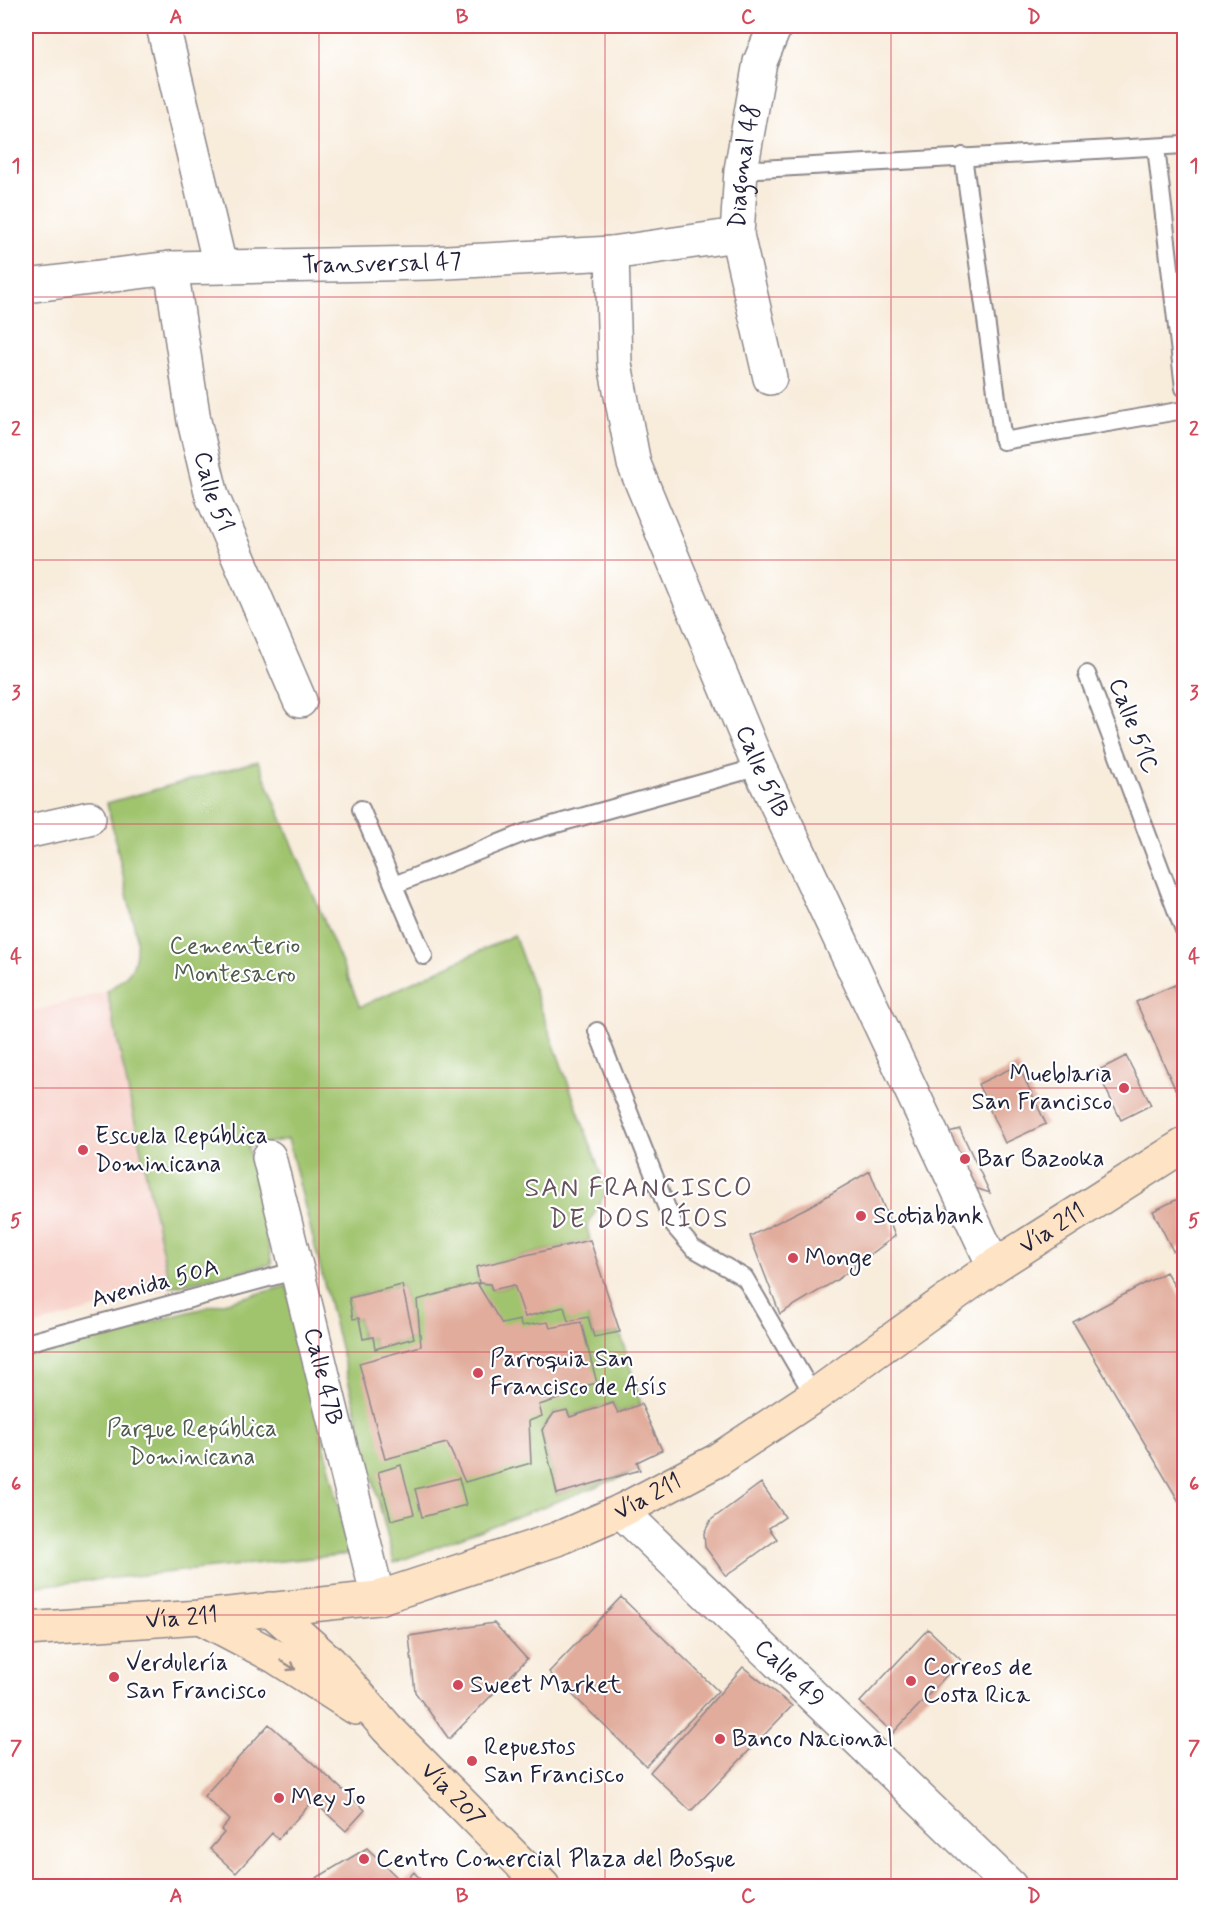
<svg xmlns="http://www.w3.org/2000/svg" width="1210" height="1912" font-family="Mynerve,sans-serif">
<style>
.built{fill:#f7d1c9}
.green{fill:#a0c46e;stroke:#617354;stroke-width:1.5;fill-rule:evenodd}
.building{fill:#e1ac9b}
.lines{fill:none;stroke-linecap:round;stroke-linejoin:round}
.service-casing{stroke:#8d878b;stroke-width:20}
.minor-casing{stroke:#8d878b;stroke-width:36}
.secondary-casing{stroke:#8d878b;stroke-width:36}
.service{stroke:#fff;stroke-width:16}
.minor{stroke:#fff;stroke-width:33}
.secondary{stroke:#fee4c5;stroke-width:33}
.oneway{stroke:#9b8d87}
.grid{fill:none;stroke:#d1495b;stroke-width:1.5;stroke-opacity:0.55}
.poi-dot{fill:#d1495b;stroke:#fff;stroke-width:2}
.labels{text-anchor:middle;dominant-baseline:central;stroke-width:4.5;stroke-linejoin:round;paint-order:stroke}
.street-label{font-size:24px;fill:#22223b;stroke:#fff}
.park-label{font-size:24px;fill:#4e5b4d;stroke:#fff}
.poi-label{font-size:24px;fill:#22223b;stroke:#fff;text-anchor:start}
.quarter-label{font-size:27px;letter-spacing:1.5px;fill:#65525d;stroke:#fff}
.neatline{fill:none;stroke:#d1495b;stroke-width:2}
.grid-label{font-size:20px;text-anchor:middle;font-weight:bold;fill:#d1495b}
</style>
<rect width="100%" height="100%" fill="#fff"/>
<filter id="ink" filterUnits="userSpaceOnUse"><feTurbulence type="fractalNoise" baseFrequency=".0167" numOctaves="2"/><feDisplacementMap in="SourceGraphic" scale="12" xChannelSelector="R" yChannelSelector="G"/><feConvolveMatrix kernelMatrix="1 2 1 2 8 2 1 2 1" color-interpolation-filters="sRGB"/></filter>
<filter id="wash" filterUnits="userSpaceOnUse"><feTurbulence type="fractalNoise" baseFrequency=".008" numOctaves="4" result="noise"/><feDisplacementMap in="SourceGraphic" scale="24" xChannelSelector="R" yChannelSelector="G"/><feGaussianBlur stdDeviation="1.35" result="paint"/><feColorMatrix in="noise" values="0 0 0 0 0 0 0 0 0 0 0 0 0 0 0 0 0 1.4 0 .05"/><feComposite in="paint" operator="in"/></filter>
<g filter="url(#wash)">
<rect width="100%" height="100%" fill="#f8ecdb"/>
<path class="built" d="M107 991 170 1287 26 1328V1013Z"/>
<path class="green" d="M258 761 360 1007 514 935 607 1190 587 1227 590 1240 477 1267 479 1283 490 1284 492 1290 514 1285 588 1317 594 1337 620 1332 641 1404 618 1413 613 1403 570 1417 567 1410 554 1413 542 1430 557 1494 640 1470 394 1563 288 1139 248 1147 272 1264 170 1287 107 991C133 973 138 966 136 934L107 803ZM402 1285 414 1338 375 1349 373 1337 362 1339 359 1318 353 1319 349 1298Z
M287 1286 350 1554 26 1587V1355Z"/>
<g id="blocks">
<path class="building" d="M1184 981V1090L1177 1093 1136 1002Z
M1126 1056 1151 1105 1121 1120 1097 1071Z
M1018 1065 1046 1124 1005 1143 978 1084Z
M960 1129 990 1193 969 1186 945 1133Z
M870 1171 895 1236 837 1280 780 1314 750 1236 808 1207Z
M1184 1196V1245L1173 1251 1153 1211Z
M590 1240 620 1332 594 1337 588 1317 568 1321 564 1307 525 1317 514 1285 492 1290 490 1284 479 1283 476 1267Z
M1166 1272 1184 1302V1510L1073 1322Z
M477 1283 502 1324 520 1320 521 1326 548 1322 550 1328 581 1322 597 1383 564 1391 565 1397 539 1405 542 1416 529 1421 531 1463 465 1482 447 1443 385 1459 359 1363 421 1346 417 1300Z
M402 1285 414 1338 375 1349 373 1337 363 1339 359 1318 353 1319 349 1298Z
M613 1403 618 1413 641 1404 662 1450 637 1462 640 1470 557 1494 542 1430 554 1413 567 1410 570 1417Z
M401 1465 414 1514 391 1520 378 1472Z
M459 1478 466 1505 422 1517 415 1489Z
M761 1483 785 1517 769 1528 777 1539 726 1576 705 1547 704 1533 711 1520Z
M621 1597 718 1691 646 1766 549 1672Z
M494 1623 527 1659 449 1739 415 1692 409 1636Z
M928 1629 961 1660 893 1733 860 1702Z
M743 1667 792 1706 691 1811 650 1772Z
M269 1724 365 1810 346 1831 313 1801 278 1839 272 1833 236 1873 210 1849 224 1833 221 1830 230 1820 204 1796Z
M367 1848 403 1883 414 1872 426 1886H303Z"/>
</g>
</g>
<g filter="url(#ink)">
<use href="#blocks" fill-opacity="0" stroke="#8d878b" stroke-width="1.5"/>
<g class="lines">
<g class="service-casing">
<path id="service" d="M1156 147 1184 388
M963 156 1003 441 1184 410
M741 170 1184 145
M1087 674 1184 931
M361 809 424 956
M394 885 524 833 759 767
M597 1031 674 1226 693 1248 745 1278 814 1396
M26 1343 298 1270"/>
</g>
<g class="minor-casing">
<g id="minor">
<path d="M163 26 220 266"/>
<path id="s1" d="M612 253 615 364 634 464 759 767 994 1266"/>
<path id="s2" d="M171 268 194 421 212 496 300 701"/>
<path id="s3" d="M26 286 171 268 429 263 612 253 737 235"/>
<path id="s4" d="M770 378 737 235 741 170 760 62 775 26"/>
<path d="M26 832 89 818"/>
<path id="s5" d="M269 1157 378 1598"/>
<path id="s6" d="M621 1511 1010 1886"/>
</g>
</g>
<g class="secondary-casing">
<g id="secondary">
<path id="s7" d="M270 1609 330 1662 387 1728 543 1886"/>
<path d="M200 1617 276 1657 356 1708"/>
<path id="s8" d="M26 1629 200 1617 378 1598 557 1539 621 1511 716 1461 814 1396 994 1266 1184 1145"/>
</g>
</g>
<use href="#service" class="service"/>
<use href="#minor" class="minor"/>
<use href="#secondary" class="secondary"/>
</g>
<defs><path id="oneway-shaft" d="M-6 0H5M1.5-3L5.5 0L1.5 3" fill="none" stroke-width="1.6" stroke-linecap="round" stroke-linejoin="round" transform="scale(1.5)"/></defs>
<use class="oneway" href="#oneway-shaft" transform="translate(288 1665) rotate(32)"/>
</g>
<path class="grid" d="M319 26V1886M605 26V1886M891 26V1886M26 297H1184M26 560H1184M26 824H1184M26 1088H1184M26 1352H1184M26 1615H1184"/>
<g class="poi-dot">
<circle cx="1124" cy="1088" r="6"/>
<circle cx="83" cy="1150" r="6"/>
<circle cx="965" cy="1159" r="6"/>
<circle cx="861" cy="1216" r="6"/>
<circle cx="793" cy="1258" r="6"/>
<circle cx="478" cy="1373" r="6"/>
<circle cx="114" cy="1677" r="6"/>
<circle cx="911" cy="1681" r="6"/>
<circle cx="458" cy="1685" r="6"/>
<circle cx="720" cy="1739" r="6"/>
<circle cx="472" cy="1761" r="6"/>
<circle cx="279" cy="1798" r="6"/>
<circle cx="364" cy="1859" r="6"/>
</g>
<g class="labels">
<g class="street-label">
<text stroke="none"><textPath href="#s4" startOffset="216">Diagonal 48</textPath></text>
<text stroke="none"><textPath href="#s3" startOffset="357">Transversal 47</textPath></text>
<text stroke="none"><textPath href="#s2" startOffset="228">Calle 51</textPath></text>
<text transform="translate(1133 726) rotate(69)">Calle 51C</text>
<text stroke="none"><textPath href="#s1" startOffset="546">Calle 51B</textPath></text>
<text stroke="none"><textPath href="#s8" startOffset="1128">Vía 211</textPath></text>
<text transform="translate(155 1284) rotate(-15)">Avenida 50A</text>
<text stroke="none"><textPath href="#s5" startOffset="226">Calle 47B</textPath></text>
<text stroke="none"><textPath href="#s8" startOffset="642">Vía 211</textPath></text>
<text stroke="none"><textPath href="#s8" startOffset="156">Vía 211</textPath></text>
<text stroke="none"><textPath href="#s6" startOffset="234">Calle 49</textPath></text>
<text stroke="none"><textPath href="#s7" startOffset="261">Vía 207</textPath></text>
</g>
<g class="park-label">
<text x="235" y="946">Cementerio<tspan x="235" dy="28">Montesacro</tspan></text>
<text x="192" y="1429">Parque República<tspan x="192" dy="28">Dominicana</tspan></text>
</g>
<g class="poi-label">
<text x="1112" y="1074" text-anchor="end">Mueblaria<tspan x="1112" dy="28">San Francisco</tspan></text>
<text x="95" y="1136">Escuela República<tspan x="95" dy="28">Dominicana</tspan></text>
<text x="977" y="1159">Bar Bazooka</text>
<text x="873" y="1216">Scotiabank</text>
<text x="805" y="1258">Monge</text>
<text x="490" y="1359">Parroquia San<tspan x="490" dy="28">Francisco de Asís</tspan></text>
<text x="126" y="1663">Verdulería<tspan x="126" dy="28">San Francisco</tspan></text>
<text x="923" y="1667">Correos de<tspan x="923" dy="28">Costa Rica</tspan></text>
<text x="470" y="1685">Sweet Market</text>
<text x="732" y="1739">Banco Nacional</text>
<text x="484" y="1747">Repuestos<tspan x="484" dy="28">San Francisco</tspan></text>
<text x="291" y="1798">Mey Jo</text>
<text x="376" y="1859">Centro Comercial Plaza del Bosque</text>
</g>
<g class="quarter-label">
<text x="639" y="1188">SAN FRANCISCO<tspan x="639" dy="31">DE DOS RÍOS</tspan></text>
</g>
</g>
<rect width="1210" height="1912" fill="none" stroke="#fff" stroke-width="66"/>
<rect x="33" y="33" width="1144" height="1846" class="neatline"/>
<g class="grid-label">
<text x="176" y="23">A</text>
<text x="462" y="23">B</text>
<text x="748" y="23">C</text>
<text x="1034" y="23">D</text>
<text x="16" y="172">1</text>
<text x="1194" y="172">1</text>
<text x="16" y="435">2</text>
<text x="1194" y="435">2</text>
<text x="16" y="699">3</text>
<text x="1194" y="699">3</text>
<text x="16" y="963">4</text>
<text x="1194" y="963">4</text>
<text x="16" y="1227">5</text>
<text x="1194" y="1227">5</text>
<text x="16" y="1490">6</text>
<text x="1194" y="1490">6</text>
<text x="16" y="1754">7</text>
<text x="1194" y="1754">7</text>
<text x="176" y="1902">A</text>
<text x="462" y="1902">B</text>
<text x="748" y="1902">C</text>
<text x="1034" y="1902">D</text>
</g>
</svg>
